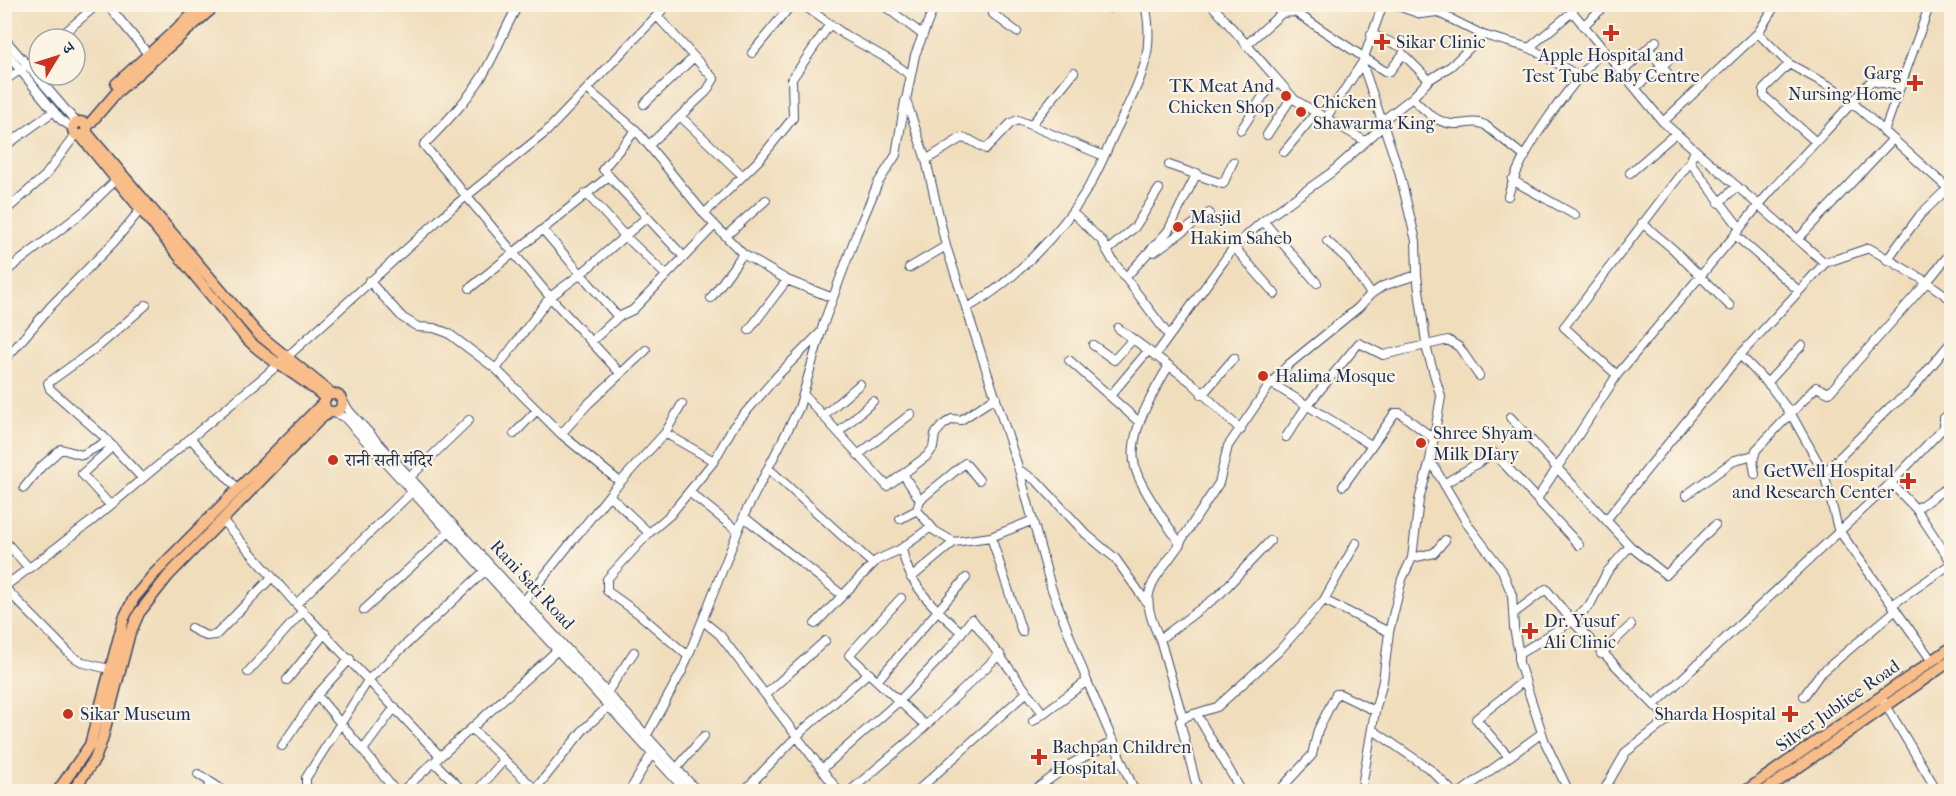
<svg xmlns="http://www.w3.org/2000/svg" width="1956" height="796" font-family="'IM FELL French Canon','Noto Serif Devanagari',serif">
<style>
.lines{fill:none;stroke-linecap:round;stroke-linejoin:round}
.minor-casing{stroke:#3b496c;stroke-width:10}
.major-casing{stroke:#3b496c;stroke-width:13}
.minor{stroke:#fff;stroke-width:8}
.major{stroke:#f8bd89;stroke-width:10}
.poi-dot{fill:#c8321e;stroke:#fcf5e5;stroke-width:2}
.labels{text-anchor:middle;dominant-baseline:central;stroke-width:4.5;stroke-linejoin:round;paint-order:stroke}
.poi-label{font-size:18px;fill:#1b2f5e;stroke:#fcf5e5;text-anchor:start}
.street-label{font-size:18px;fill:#1b2f5e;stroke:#fcf5e5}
</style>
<rect width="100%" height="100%" fill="#fcf5e5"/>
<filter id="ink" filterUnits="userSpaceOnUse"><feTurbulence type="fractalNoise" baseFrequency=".0167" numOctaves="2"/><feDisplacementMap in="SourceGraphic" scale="12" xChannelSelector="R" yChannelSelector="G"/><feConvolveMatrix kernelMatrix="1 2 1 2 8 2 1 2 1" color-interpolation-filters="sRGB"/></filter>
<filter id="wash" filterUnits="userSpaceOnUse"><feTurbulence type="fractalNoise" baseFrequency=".008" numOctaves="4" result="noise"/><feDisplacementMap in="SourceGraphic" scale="24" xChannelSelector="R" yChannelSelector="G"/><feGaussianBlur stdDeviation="1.35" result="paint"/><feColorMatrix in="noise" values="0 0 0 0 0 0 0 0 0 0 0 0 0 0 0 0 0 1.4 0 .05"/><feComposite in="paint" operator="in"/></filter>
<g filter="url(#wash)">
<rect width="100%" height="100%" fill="#f0ddbc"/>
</g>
<g filter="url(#ink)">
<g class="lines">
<g class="minor-casing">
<path id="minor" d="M107 4 148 54
M519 4C504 28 496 55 481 78 465 103 444 124 424 145L550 297 620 373
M802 4 845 35 888 59 910 75
M935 4 915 55 906 100 926 160 946 246 1019 470 1051 587 1087 681 1135 792
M992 4 993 14 1017 32
M1211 4 1295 100 1365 141
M1391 4 1421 14 1437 12 1483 35 1530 48 1579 76
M1566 4 1663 122
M883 5 923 35
M4 7 7 4
M1110 8 1112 4
M1583 26 1607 4
M1758 33 1776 4
M1371 34 1402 47
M4 38 77 123
M57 39 98 4
M1246 45 1282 13 1295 12 1386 72 1390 71 1403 54 1429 80
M1529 48 1572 12
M1648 48 1672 79
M4 50 61 120 73 128
M752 53 792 4
M1789 64 1764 89V96L1816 142
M26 66 39 54
M1622 72 1656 41
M4 81 20 70
M1635 88 1674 56
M587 89 636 130 707 217 743 254 787 280 833 298
M1412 98C1425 110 1437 125 1457 124 1467 124 1474 120 1485 125L1525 157
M644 104 693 58
M680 116 743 176
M1326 118 1362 63
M1382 121 1412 98 1429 80 1451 66 1483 35
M1032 124 1074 72
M1241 130 1263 96 1277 83
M1884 132 1930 4
M1267 135 1292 97
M649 145 706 92 714 79 657 16
M4 147 54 111
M1284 152 1316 113
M926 160 961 138 970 140 986 149 1011 123 1018 120 1104 156
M1690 162 1740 228
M1169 165 1223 184 1233 162
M1630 173 1676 133
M610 177 603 169 636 130
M1512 180 1575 215
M586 193 625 236 666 275
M1508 196C1522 146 1568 88 1603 50
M1719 203 1737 186
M4 212 45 176 76 134
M1072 212 1102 241 1113 261 1169 336
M704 214 759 160 793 118 792 79 830 24
M1263 221 1317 283
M1642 223 1673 249 1730 306
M543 230 618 317
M1735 235 1617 375 1557 468 1606 520 1740 355
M726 236 766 200
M1798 239 1893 139
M1327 241 1347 259 1371 294
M1234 247 1275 294
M1107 251 1135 227 1159 189
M1154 252 1209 213
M1887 260 1920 215 1947 189 1952 176
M1825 263 1663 122 1758 33 1789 64 1835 89 1854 104 1952 192
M909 268 946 246
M4 273 83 212 117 179
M1125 278 1168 231 1197 173
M369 281 403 318 418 327 434 328 448 333 496 369 561 434 620 482
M470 288 609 176 684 257
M1799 291 1735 235C1776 180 1827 133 1871 81L1900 86
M711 298 743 254
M966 308C1010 286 1063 230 1088 188 1101 167 1109 143 1120 122 1140 80 1156 53 1145 4
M1118 328 1191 382 1241 430
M749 330 787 280
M591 342 618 317 633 310 715 225
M1093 345 1114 360 1133 339
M1155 356 1234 247 1263 221 1332 172 1383 126
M1069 360 1139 422
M4 361 51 306 113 243 141 209
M496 369 550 297 582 273 647 217
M1617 375 1564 327 1690 162 1695 150
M1271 383 1371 445
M1767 383 1802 345
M804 395 887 486 927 456 933 448 935 434 943 425 952 419 961 420 996 397
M1202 395 1234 358
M1110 396 1148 351
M342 400 350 412 698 792
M334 413 344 417 687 792
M824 415 860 384
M1510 417 1557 468 1537 499
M1944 427V418L1952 413
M839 432 873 401
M665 433 714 461
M514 434 537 410
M561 434 588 404 646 350
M1286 437 1306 407 1359 343 1383 355 1448 340 1459 347 1479 376
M190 438 238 489
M858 455 911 414
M1430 460 1468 525 1502 570 1512 595 1514 628 1519 654
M768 468 873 564
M1019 470 1037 481 1086 534 1115 558 1147 603
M1824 473 1890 407 1909 393 1952 341
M903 474 920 500
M1755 474 1753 461 1756 450 1816 387 1829 393 1927 282 1952 251
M410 477 469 420
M142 478 102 435 50 389 48 383 99 346 146 305
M1891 483 1944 427 1952 438
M1444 484 1494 453 1579 545
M1343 486 1395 413H1400L1434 439
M24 488 41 467 61 449 82 455 108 441
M689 492 738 531
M609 495 649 533
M1686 495 1735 460 1754 455
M110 505 82 474 113 446
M1916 509 1952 563
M917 510 935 531 954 542 991 537 1031 521
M744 517 842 595
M900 519 917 510 920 500 965 463 979 480
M1606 520 1630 546 1607 572 1590 605 1572 621 1654 705 1891 483 1916 509 1952 484
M223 521 296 604 440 756
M991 537 1022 632
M4 540 29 568
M1179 544 1219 483 1228 446 1271 383 1288 365 1358 308 1371 294 1383 286 1417 275
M1630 546 1666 575 1715 525
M902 548C907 584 935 609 961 632
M1412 558 1434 553 1445 540
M911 578 954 542
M901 598 849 655 925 725
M525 600 614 489 665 433 682 404
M1324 600 1389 632
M296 604 412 492
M1892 605 1952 563
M364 610 449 532
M1513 614 1546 589 1572 621 1519 654V663L1545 742 1569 792
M703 621 720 635 839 792
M815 624 877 560 899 550 931 527
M191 628 206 636 216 635 272 577
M1160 639C1136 591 1152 584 1180 544 1168 525 1139 486 1135 467 1127 434 1152 395 1168 367
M1601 654 1631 625
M688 656 639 614 607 591V579L649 533 670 515 714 461 733 427 778 375 821 332
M1932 661 1838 529 1824 473 1791 414 1771 387 1740 355 1825 263 1869 248 1927 282 1952 300
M109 669 84 663 72 656 4 587 93 520 278 365 453 207 546 132 668 4
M248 672 303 611
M287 680 325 633
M877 681 966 578
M608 691 634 652
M766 694 825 641
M317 695 363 750
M1804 696 1819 675 1896 610
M1884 702 1938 792
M395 707 363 750 396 792
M1197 715 1242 792
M1183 719 1160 639 1219 595 1270 541
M1033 721 1087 681
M472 729 538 792
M1373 730 1431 770 1453 792
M643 742 683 669 746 511 799 408 823 325 856 235 878 183 896 155 905 101
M282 746 317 695 350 659
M1508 756 1476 719 1525 680
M434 762 464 792
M677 768 704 736
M822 769 899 701 948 650 972 619 1042 712
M198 774 226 792
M206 792 211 783
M311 792 306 788V778L369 679 488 568
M401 792 562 646
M476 792 504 760
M533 792 584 729 610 705
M629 792 655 748
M743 792 802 731 868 673
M768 792 769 790
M849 792 915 736 1000 654
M916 792 1027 692
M1032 792 1069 765 1114 741
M1198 792 1180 721 1187 716 1217 707 1279 651 1324 600 1356 543
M1278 792 1312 755 1318 730 1336 694H1340L1375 711
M1361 792 1375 711 1383 681 1389 632 1402 579 1412 558 1419 500 1430 460 1441 397 1427 350 1417 275 1416 241 1399 171 1362 63 1383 4
M1461 792 1542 733
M1603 792 1626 752 1666 721 1665 716 1654 705"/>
</g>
<g class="major-casing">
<path id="major" d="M116 84 204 4
M73 129a7 7 0 1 1 14 0a7 7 0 1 1-14 0Z
M86 128 117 92 217 4
M87 133 257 333 332 394
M80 135 245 337C269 362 300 375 325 398
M324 403a9 9 0 1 1 18 0a9 9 0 1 1-18 0Z
M57 792 90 745 124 618 134 598 154 574 324 402
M72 792 95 759 102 740 129 636 139 613 168 576 321 418 330 412
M1744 792 1952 647
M1763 792 1952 660"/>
</g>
<use href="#minor" class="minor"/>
<use href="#major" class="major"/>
</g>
</g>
<g class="poi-dot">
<path d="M1608 24h6v6h6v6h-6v6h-6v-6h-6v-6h6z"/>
<path d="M1379 33h6v6h6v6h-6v6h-6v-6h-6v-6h6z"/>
<path d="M1912 74h6v6h6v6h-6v6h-6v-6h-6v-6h6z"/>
<circle cx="1286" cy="96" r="6"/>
<circle cx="1301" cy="112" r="6"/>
<circle cx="1178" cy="227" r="6"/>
<circle cx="1263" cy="376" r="6"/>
<circle cx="1421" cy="443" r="6"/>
<circle cx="333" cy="460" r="6"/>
<path d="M1905 472h6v6h6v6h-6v6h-6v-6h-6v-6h6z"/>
<path d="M1527 622h6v6h6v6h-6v6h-6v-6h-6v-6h6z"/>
<circle cx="68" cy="714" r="6"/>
<path d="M1787 705h6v6h6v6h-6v6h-6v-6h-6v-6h6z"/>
<path d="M1036 748h6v6h6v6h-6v6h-6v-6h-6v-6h6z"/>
</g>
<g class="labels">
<g class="poi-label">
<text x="1396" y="42">Sikar Clinic</text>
<text x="1611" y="55" text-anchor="middle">Apple Hospital and<tspan x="1611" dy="21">Test Tube Baby Centre</tspan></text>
<text x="1902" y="73" text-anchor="end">Garg<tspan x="1902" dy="21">Nursing Home</tspan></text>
<text x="1274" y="86" text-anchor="end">TK Meat And<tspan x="1274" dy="21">Chicken Shop</tspan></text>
<text x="1313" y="102">Chicken<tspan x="1313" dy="21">Shawarma King</tspan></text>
<text x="1190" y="217">Masjid<tspan x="1190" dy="21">Hakim Saheb</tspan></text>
<text x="1275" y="376">Halima Mosque</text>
<text x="1433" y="433">Shree Shyam<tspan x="1433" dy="21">Milk DIary</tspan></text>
<text x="345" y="460">रानी सती मंदिर</text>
<text x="1894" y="471" text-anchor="end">GetWell Hospital<tspan x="1894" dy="21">and Research Center</tspan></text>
<text x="1544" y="621">Dr. Yusuf<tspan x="1544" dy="21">Ali Clinic</tspan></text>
<text x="80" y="714">Sikar Museum</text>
<text x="1776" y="714" text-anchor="end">Sharda Hospital</text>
<text x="1052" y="747">Bachpan Children<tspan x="1052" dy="21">Hospital</tspan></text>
</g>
<g class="street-label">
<text transform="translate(532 585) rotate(47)">Rani Sati Road</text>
<text transform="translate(1838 706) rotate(-35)">Silver Jubliee Road</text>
</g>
</g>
<rect width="1956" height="796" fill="none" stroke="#fcf5e5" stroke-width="24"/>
<g transform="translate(57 57) rotate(52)"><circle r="28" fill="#fcf5e5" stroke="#a2a6af" stroke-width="1.5"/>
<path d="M0-4.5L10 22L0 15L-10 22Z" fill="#c8321e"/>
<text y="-9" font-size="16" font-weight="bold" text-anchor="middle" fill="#1b2f5e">उ</text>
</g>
</svg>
